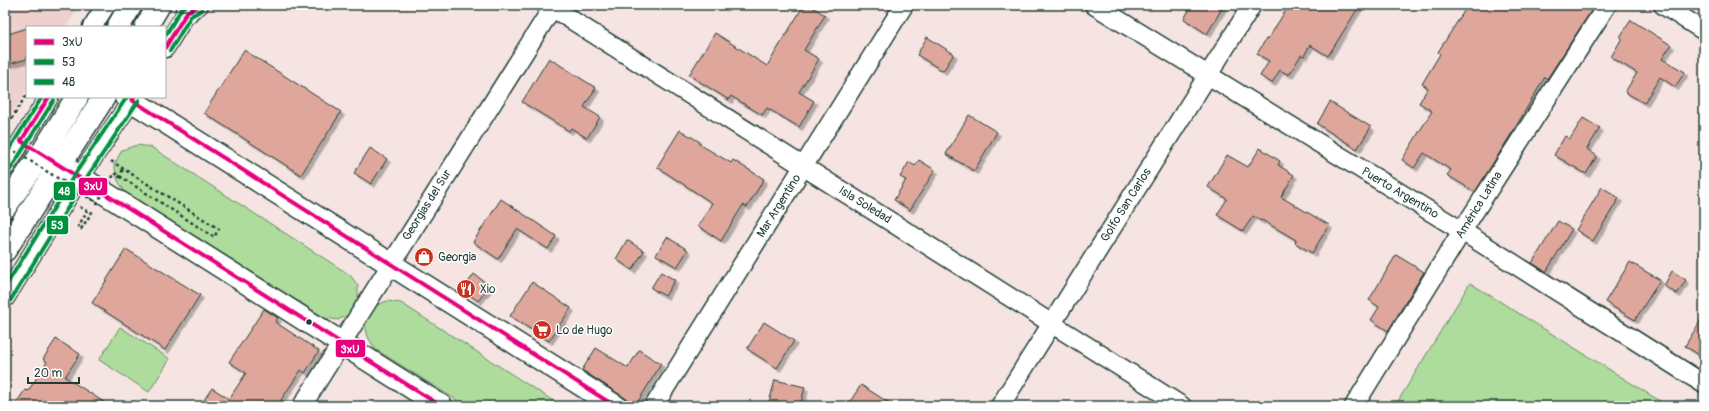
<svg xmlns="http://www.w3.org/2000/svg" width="1709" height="411" font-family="Pangolin,sans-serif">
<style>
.built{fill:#eed1cc}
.green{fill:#aedc9c;stroke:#668c68}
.building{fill:#dfa69c;stroke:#1f3d34;filter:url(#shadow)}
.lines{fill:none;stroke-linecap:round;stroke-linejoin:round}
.street-casing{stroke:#1f3d34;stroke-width:21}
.secondary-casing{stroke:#1f3d34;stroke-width:25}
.highway-casing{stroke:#1f3d34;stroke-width:25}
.path{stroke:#1f3d34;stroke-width:2.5;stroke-dasharray:3 3;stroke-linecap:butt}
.street{stroke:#fff;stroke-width:18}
.secondary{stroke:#fff;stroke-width:22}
.highway{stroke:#fff;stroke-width:22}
.path-bridge{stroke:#1f3d34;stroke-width:2.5;stroke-dasharray:3 3;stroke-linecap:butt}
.bus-1-casing{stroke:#fff;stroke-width:7}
.bus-2-casing{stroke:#fff;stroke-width:7}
.bus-3-casing{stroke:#fff;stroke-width:7}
.bus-1{stroke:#e5007d;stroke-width:4}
.bus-2{stroke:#00913f;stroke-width:4}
.bus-3{stroke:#00913f;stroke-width:4}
.bus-dot{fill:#1f3d34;stroke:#fff;stroke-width:1.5}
.labels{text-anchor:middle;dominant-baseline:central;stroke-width:3;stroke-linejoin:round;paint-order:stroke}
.street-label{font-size:12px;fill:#1f3d34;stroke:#fff}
.poi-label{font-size:12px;fill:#1f3d34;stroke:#fff;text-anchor:start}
.line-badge{stroke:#fff;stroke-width:1.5}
.badge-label{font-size:11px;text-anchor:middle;font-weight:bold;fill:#fff}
</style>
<defs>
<filter id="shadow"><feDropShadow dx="3.5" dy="3.5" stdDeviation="0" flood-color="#0004"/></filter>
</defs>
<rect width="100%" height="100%" fill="#f5e4e1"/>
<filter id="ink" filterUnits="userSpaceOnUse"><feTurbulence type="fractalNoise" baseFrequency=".025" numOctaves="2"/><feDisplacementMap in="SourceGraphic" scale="8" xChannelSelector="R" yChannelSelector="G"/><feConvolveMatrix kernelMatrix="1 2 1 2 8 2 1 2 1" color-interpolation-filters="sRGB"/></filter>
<g filter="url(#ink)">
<path class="built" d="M5 5H80L66 27H27V89L5 124Z"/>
<path class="green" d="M137 145 151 147 350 275 358 286V297L350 314 338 320 325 318 125 192 118 181 114 165 122 150Z
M1470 283 1668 406H1395Z
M387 301 401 303 561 406H466L375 349 368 337 364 321 372 307Z
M120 327 170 359 149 392 99 360Z"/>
<path class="building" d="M804 5H809L825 15 804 50 819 59 799 92 814 101 799 127 767 108 762 115 731 96 729 100 689 75 715 33 767 66Z
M1192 5H1224L1207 34 1184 19Z
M1289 5H1360L1328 56 1310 45 1304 56 1301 55 1289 75 1280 70 1272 83 1260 76 1269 61 1257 54 1266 39H1268Z
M1468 5H1595L1547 79 1545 77 1515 128 1475 192 1447 175 1451 170 1424 153 1414 168 1402 160 1432 111 1419 103 1428 88 1422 84 1440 54 1438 52Z
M1631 20 1671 45 1662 59 1685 72 1675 87 1660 77 1644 103 1625 92 1637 73 1611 57 1622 38 1620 37Z
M27 28V59L5 65V35Z
M927 37 954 54 943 71 917 55Z
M244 50 341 112 301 175 204 113Z
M549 58 596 88 584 107 600 117 587 138 571 128 569 131 522 102Z
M1330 102 1371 127 1357 149 1317 124Z
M969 115 997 132 974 171 946 154Z
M1583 118 1600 128 1587 149 1597 156 1586 174 1554 155 1565 136 1570 139Z
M680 130 700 142 699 144 731 163 733 160 764 179 747 207 743 205 721 241 698 226 712 203 657 167Z
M370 148 387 159 371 184 354 173Z
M1260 148 1280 161 1278 165 1294 175 1281 197 1329 225 1312 253 1295 243 1296 240 1262 220 1261 221 1253 216 1243 231 1217 215 1227 199 1208 187 1227 155 1248 167Z
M919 160 935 170 910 210 894 200 906 180 900 177 909 162 915 166Z
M1602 187 1619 198 1593 241 1576 230Z
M501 199 556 236 548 249 517 229 498 259 473 242Z
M1558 221 1572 229 1546 272 1532 263Z
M667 237 688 250 677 267 656 255Z
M627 240 644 251 632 270 616 259Z
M126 249 200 295 165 350 92 303Z
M1396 255 1424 272 1388 331 1371 320 1379 307 1369 300Z
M1630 262 1660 280 1635 320 1605 302Z
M1672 271 1686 280 1677 294 1664 286Z
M661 272 675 280 665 296 651 288Z
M474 274 490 286 478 301 463 290Z
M532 282 571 308 549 341 510 316Z
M264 309 278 318 275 322 319 351 305 373 301 370 277 406H200L212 388 229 399 246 373 229 362Z
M1704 315V358L1685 346Z
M764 322 794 341 777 368 747 349Z
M56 339 80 354 65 377 110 406H14L25 390 28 391 47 362 43 359Z
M596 348 628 368 639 350 661 364 636 405 582 370Z
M775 380 805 387 800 406H768Z
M861 385 894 406H847Z"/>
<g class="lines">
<g class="street-casing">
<path id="street" d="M548 5 1182 406
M1094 5 1462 231 1704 384
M1663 5 1704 31
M92 27 106 5
M165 48 187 12 199 5
M5 167 49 97
M5 298 80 177 134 97
M302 406 554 5
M654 406 904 5
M1000 406 1252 5
M1354 406 1462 231 1607 5"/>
</g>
<g class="secondary-casing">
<path id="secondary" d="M126 97 615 406
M43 154 441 406"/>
</g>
<g class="highway-casing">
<path id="highway" d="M187 12 191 5
M118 27 131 5
M146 27 159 5
M5 207 42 153 77 97
M5 250 104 97"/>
</g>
<path class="path" d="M5 129 27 94
M111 161 219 229 214 237 115 173
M119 178 123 169
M80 207 87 211 78 227 81 229 94 209"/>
<use href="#street" class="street"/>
<use href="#secondary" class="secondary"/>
<use href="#highway" class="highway"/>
<path class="path-bridge" d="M5 145 97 203 115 173"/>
<g class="bus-1-casing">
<path id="bus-1" d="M165 48 187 12 199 5
M49 97 21 141 441 406
M134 97 132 100 615 406"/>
</g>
<g class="bus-2-casing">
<path id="bus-2" d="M170 51 191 16 202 10
M10 170 54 100
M10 301 85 180 139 100"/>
</g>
<g class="bus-3-casing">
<path id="bus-3" d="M165 36 182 8 187 5
M5 156 42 97
M5 287 75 174 127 97"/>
</g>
<use href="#bus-1" class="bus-1"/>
<use href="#bus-2" class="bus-2"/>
<use href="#bus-3" class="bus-3"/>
</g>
</g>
<defs>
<g id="shop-disc" transform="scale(1)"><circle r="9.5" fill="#c8321e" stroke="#fff"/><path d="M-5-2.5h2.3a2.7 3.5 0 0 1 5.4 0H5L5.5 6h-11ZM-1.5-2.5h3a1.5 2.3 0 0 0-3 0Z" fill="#fff"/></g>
<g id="restaurant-disc" transform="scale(1)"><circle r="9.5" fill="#c8321e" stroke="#fff"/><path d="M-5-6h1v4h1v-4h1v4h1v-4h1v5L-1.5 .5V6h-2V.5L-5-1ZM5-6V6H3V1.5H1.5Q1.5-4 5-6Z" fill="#fff"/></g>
<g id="supermarket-disc" transform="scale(1)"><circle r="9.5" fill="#c8321e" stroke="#fff"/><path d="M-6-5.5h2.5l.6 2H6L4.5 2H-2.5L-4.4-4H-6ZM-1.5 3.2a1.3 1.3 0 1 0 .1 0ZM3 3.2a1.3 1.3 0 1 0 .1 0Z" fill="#fff"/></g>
</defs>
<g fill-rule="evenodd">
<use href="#shop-disc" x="424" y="257"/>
<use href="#restaurant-disc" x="466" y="289"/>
<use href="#supermarket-disc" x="542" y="330"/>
</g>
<circle class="bus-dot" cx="309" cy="322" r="3.5"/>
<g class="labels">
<g class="street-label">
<text transform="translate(1400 193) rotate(31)">Puerto Argentino</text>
<text transform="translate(427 205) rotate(-58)">Georgias del Sur</text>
<text transform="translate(865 205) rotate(32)">Isla Soledad</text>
<text transform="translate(1126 205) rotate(-58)">Golfo San Carlos</text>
<text transform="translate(1479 205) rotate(-58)">América Latina</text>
<text transform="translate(779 206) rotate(-58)">Mar Argentino</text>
</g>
<g class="poi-label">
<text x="438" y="257">Georgia</text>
<text x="480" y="289">Xio</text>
<text x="556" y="330">Lo de Hugo</text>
</g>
</g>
<g class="line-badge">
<rect x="78" y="177" width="30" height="19" rx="4" fill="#e5007d"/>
<rect x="53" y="181" width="23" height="20" rx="4" fill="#00913f"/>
<rect x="46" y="215" width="23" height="20" rx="4" fill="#00913f"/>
<rect x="335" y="339" width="31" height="19" rx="4" fill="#e5007d"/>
</g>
<g class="badge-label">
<text x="93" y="190">3xU</text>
<text x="64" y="195">48</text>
<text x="57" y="229">53</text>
<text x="350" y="353">3xU</text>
</g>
<rect width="1709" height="411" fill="none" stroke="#fff" stroke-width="20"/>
<rect x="10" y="10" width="1689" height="391" fill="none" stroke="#1f3d34" stroke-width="1.5" filter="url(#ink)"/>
<rect x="26" y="26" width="140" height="72" fill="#ffffff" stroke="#a5b1ae"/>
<rect x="34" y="39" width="20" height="6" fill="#e5007d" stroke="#a5b1ae"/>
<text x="62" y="46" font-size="12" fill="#1f3d34">3xU</text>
<rect x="34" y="59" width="20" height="6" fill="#00913f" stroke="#a5b1ae"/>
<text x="62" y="66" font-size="12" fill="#1f3d34">53</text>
<rect x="34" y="79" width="20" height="6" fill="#00913f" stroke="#a5b1ae"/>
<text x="62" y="86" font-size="12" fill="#1f3d34">48</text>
<path d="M28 377v6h51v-6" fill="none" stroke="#1f3d34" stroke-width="2"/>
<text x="34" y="377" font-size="12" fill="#1f3d34" stroke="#ffffff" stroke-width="3" paint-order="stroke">20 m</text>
</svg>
